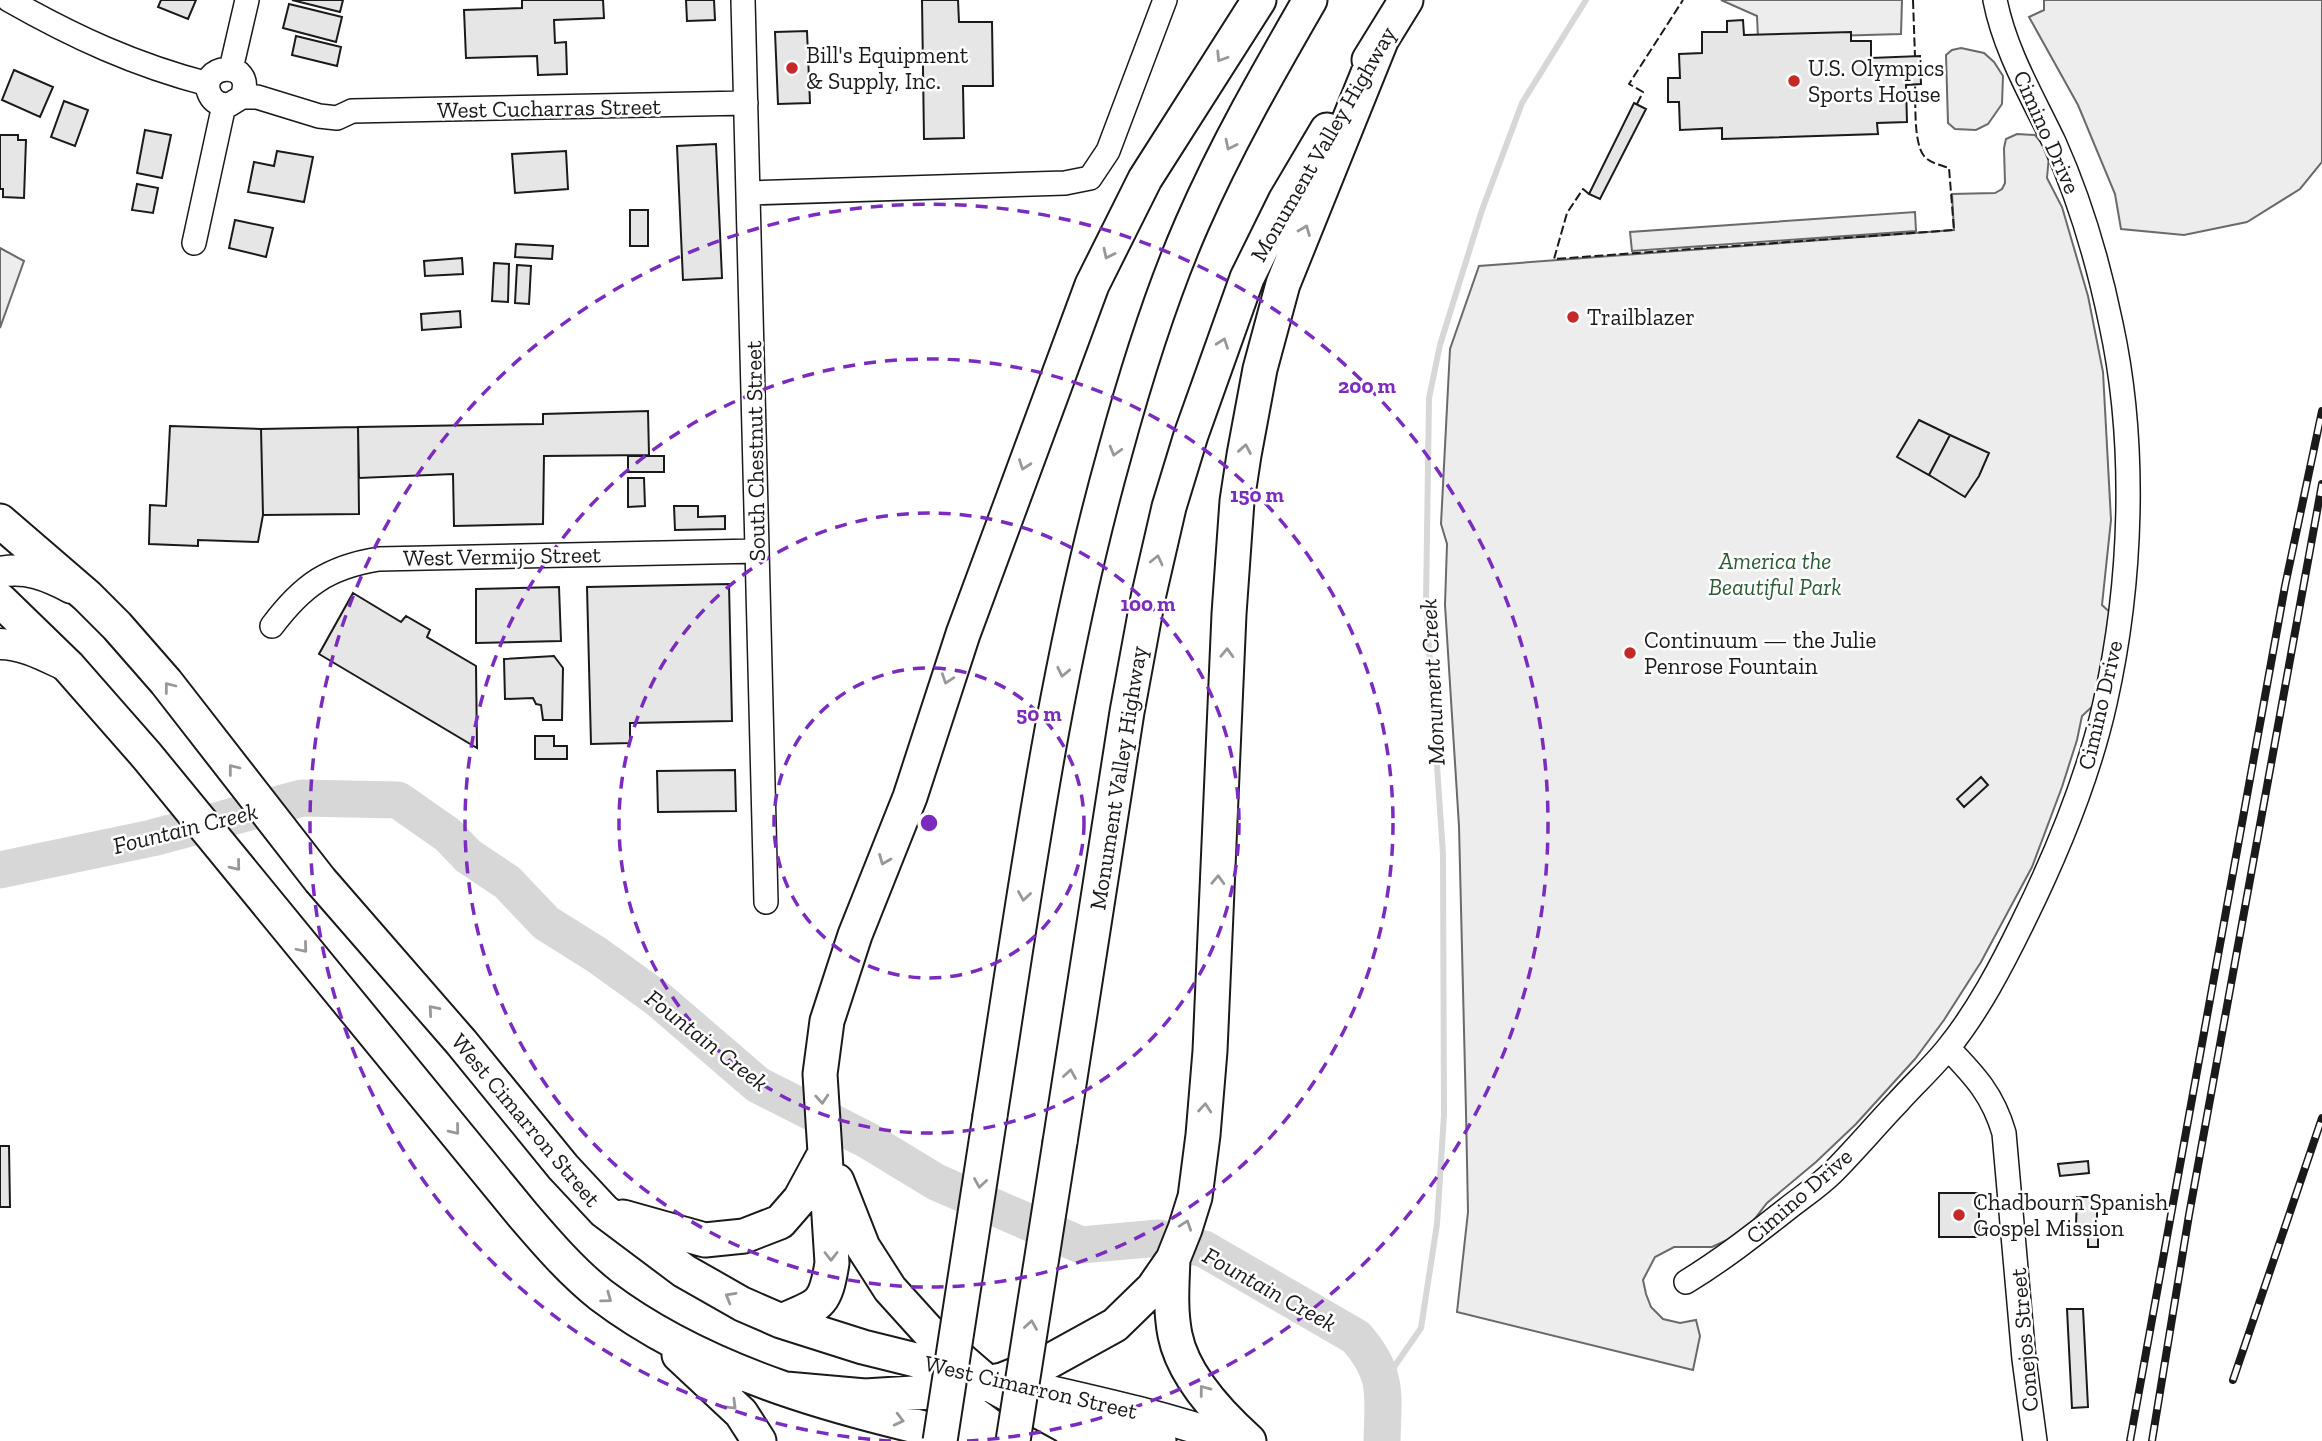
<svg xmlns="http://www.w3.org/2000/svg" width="2322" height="1441" font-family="'Zilla Slab',serif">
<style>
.built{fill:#ededed;stroke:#6a6a6a;stroke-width:2}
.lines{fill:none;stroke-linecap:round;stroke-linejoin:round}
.stream{stroke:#d7d7d7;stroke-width:6}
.river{stroke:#d7d7d7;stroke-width:37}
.building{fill:#e6e6e6;stroke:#1a1a1a;stroke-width:2}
.minor-casing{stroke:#1a1a1a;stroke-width:26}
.major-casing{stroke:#1a1a1a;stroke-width:33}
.highway-casing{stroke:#1a1a1a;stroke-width:37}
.minor{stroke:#fff;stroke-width:23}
.major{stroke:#fff;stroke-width:30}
.highway{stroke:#fff;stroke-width:33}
.rail-casing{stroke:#1a1a1a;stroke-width:8}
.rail{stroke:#fff;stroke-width:5;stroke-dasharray:16;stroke-linecap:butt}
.highway-bridge-casing{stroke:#1a1a1a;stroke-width:37;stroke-linecap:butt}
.highway-bridge{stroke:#fff;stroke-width:33}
.fence{stroke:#1a1a1a;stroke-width:2;stroke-dasharray:9 3.5;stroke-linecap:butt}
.oneway{stroke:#989898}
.ring{fill:none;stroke:#7b2cbf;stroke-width:3.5;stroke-dasharray:12 9}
.poi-dot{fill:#c62828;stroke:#fff;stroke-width:2.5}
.labels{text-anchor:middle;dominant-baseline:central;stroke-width:5;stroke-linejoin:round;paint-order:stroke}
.poi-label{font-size:23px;fill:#1a1a1a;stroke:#fff;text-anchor:start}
.street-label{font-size:23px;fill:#1a1a1a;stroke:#fff}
.park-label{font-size:23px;font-style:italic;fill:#2b5a34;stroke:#fff}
.water-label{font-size:24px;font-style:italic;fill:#1a1a1a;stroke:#fff}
.centre{fill:#7b2cbf;stroke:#fff;stroke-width:3.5}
.ring-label{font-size:21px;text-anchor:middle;font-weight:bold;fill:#7b2cbf;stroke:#fff;stroke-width:5;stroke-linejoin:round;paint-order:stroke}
</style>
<rect width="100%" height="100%" fill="#fff"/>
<path class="built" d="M1721 0H1902L1901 34 1758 38 1757 16Z
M2044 0H2322V162L2300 189 2247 222 2184 235 2121 229 2115 194 2078 105 2029 17 2044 10Z
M1961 48 1984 53 1994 62 2003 76 2002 104 1988 124 1976 130 1955 129 1948 123 1946 55 1952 50Z
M2017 134 2035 135 2045 147 2049 156 2047 178 2062 207 2088 296 2103 372 2111 520 2102 605 2112 614 2096 703 2082 716 2077 740 2062 787 2032 867 1981 962 1944 1020 1915 1059 1856 1124 1816 1162 1767 1203 1753 1221 1727 1240 1712 1247H1674L1655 1257 1643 1280 1646 1294 1651 1307 1663 1319 1680 1323 1696 1320 1700 1336 1693 1370 1457 1312 1468 1212 1466 1112 1459 826 1445 605 1447 544 1441 524 1450 349 1479 266 1954 230 1952 194 1995 193 2002 189 2005 183 2004 148 2006 139Z
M1915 212 1916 231 1632 251 1630 232Z
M0 248 24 261 0 328Z"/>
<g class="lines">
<path class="stream" d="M1383 1383 1421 1328 1437 1224 1444 1115 1443 854 1426 603 1429 398 1440 345 1482 210 1522 103 1586 0"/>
<path class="river" d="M0 870 152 838 302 798 398 800 448 835 468 856 507 882 546 923 597 955 658 999 758 1085 867 1140 936 1182 1081 1245 1159 1238 1204 1249 1356 1337C1389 1375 1383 1394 1382 1441"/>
</g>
<path class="building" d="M161 0H196L188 19 158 7Z
M292 0H343L340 12Z
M522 0H603L604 18 554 20 555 43 566 42 567 74 538 75 537 56 466 58 464 10 522 8Z
M686 0H714L715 20 687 21Z
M922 0H958L959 22H992L993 86H963L964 138 924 139Z
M289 4 342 17 336 42 283 28Z
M1743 20 1744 35 1851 32V41H1871V58L1920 56 1921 84 1906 85 1907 122 1877 123 1878 134 1722 139V128L1680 130 1679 102H1668V78H1680L1679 54 1702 53V32H1727V21Z
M807 31 810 103 778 104 775 32Z
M296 36 341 47 337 66 292 55Z
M14 70 53 87 40 117 2 100Z
M64 101 88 110 75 146 51 137Z
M1634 103 1646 109 1600 199 1589 194Z
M145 130 171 135 162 178 137 173Z
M0 135H18V140H26L24 198 3 197V189H0Z
M716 144 722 278 683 280 677 146Z
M277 151 313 157 304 202 248 192 254 162 274 166Z
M566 151 568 189 515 193 512 154Z
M137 184 158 188 153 213 132 210Z
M630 210H648V246H630Z
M235 220 273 228 266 257 229 248Z
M516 244 553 246 552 259 515 257Z
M462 258 463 274 425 276 424 261Z
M494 263 509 264 508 302 492 301Z
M517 265 531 266 529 304 515 303Z
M460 311 461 327 422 330 421 314Z
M648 411 649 455 544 456 543 524 454 526 453 474 359 478 358 427 543 424V414Z
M1919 420 1950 435 1929 475 1897 457Z
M170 426 261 429 263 515 258 542 198 540V546L149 544 150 505 166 506Z
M358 427 359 514 263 515 261 429Z
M1950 435 1989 453 1979 476 1965 497 1929 475Z
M628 456H664V472H628Z
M628 478H644L645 506 628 507Z
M674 506H698V517L725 516V529L675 530Z
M729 584 732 721 630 723V743L591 744 587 587Z
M559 587 561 641 476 643V589Z
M353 593 401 622 406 616 430 630 427 637 476 666 477 748 319 654Z
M554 656 563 668 562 720H543L541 705 536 704 533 698 505 699 504 659Z
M535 736H554V746H567V759H535Z
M735 770 736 811 658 812 657 771Z
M1981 777 1988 785 1964 807 1957 799Z
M0 1146H9L10 1207H0Z
M2088 1161 2089 1173 2060 1176 2058 1164Z
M1939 1193H1979V1237H1939Z
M2077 1197H2097V1225H2076Z
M2098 1232V1247H2088V1233Z
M2067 1309H2083L2088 1407 2072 1408Z"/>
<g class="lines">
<g class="minor-casing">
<path id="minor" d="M9 0C74 37 135 65 208 84
M743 0 766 902
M231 69 247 0
M242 97C257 57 195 64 210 95 214 103 221 105 229 105L242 97H257L319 116 337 118 352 111 746 103
M750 193 1065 183 1090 178 1108 151 1165 0
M194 243 224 105
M272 626C302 586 328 567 379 559L757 551
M1948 1048C1975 1076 1993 1095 2004 1133L2024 1359 2035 1441
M1686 1282C1722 1260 1754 1235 1787 1209 1802 1197 1819 1186 1833 1172 1855 1150 1876 1125 1898 1102 1914 1084 1933 1067 1948 1048 1978 1011 2002 965 2023 922 2057 853 2088 779 2105 703 2132 583 2137 444 2111 324 2098 261 2080 200 2054 142 2032 96 2005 51 1995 0"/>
</g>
<g class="major-casing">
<path id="major" d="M0 572C27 567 48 576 71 588
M0 644C22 644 43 655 62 664
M1002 1380C1080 1398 1159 1414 1235 1441"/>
</g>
<g class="highway-casing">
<path id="highway" d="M1369 60 1406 0
M0 521 87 596 117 626 166 682 320 880 461 1042 563 1167 604 1211 684 1271 742 1304 781 1321 863 1347 980 1376
M0 600 68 666 147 756 523 1215C547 1243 572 1272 601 1295 709 1377 851 1413 982 1441
M990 1116C1025 893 1054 669 1115 452 1136 375 1160 297 1192 224 1226 146 1268 73 1310 0
M1060 1142 1127 712 1148 598 1169 507 1191 435 1247 278 1285 201 1327 130
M837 1181 863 1247 890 1289 928 1331 989 1384 1093 1441
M623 1217 705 1240 744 1236 780 1222 800 1199 825 1153
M1173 1259C1172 1284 1170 1310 1175 1335 1183 1375 1219 1414 1249 1441
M781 1321C819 1305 825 1307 832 1263L820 1074 827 1021 855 935 910 797 963 634 1092 285 1145 179 1259 0
M679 1355 741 1413 759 1441
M933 1383 1010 1441
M786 1389 865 1396 946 1391 1002 1380 1048 1362 1115 1325 1153 1288 1173 1259 1185 1229 1195 1197 1203 1135 1210 1051 1229 614 1237 501 1244 455 1260 369 1283 284 1381 41
M1068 1428 1118 1432 1159 1441"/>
</g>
<use href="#minor" class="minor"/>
<use href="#major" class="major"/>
<use href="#highway" class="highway"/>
<g class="rail-casing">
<path id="rail" d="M2233 1380 2322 1118
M2130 1441 2285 586 2322 411
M2152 1441 2189 1215 2322 484"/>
</g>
<use href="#rail" class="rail"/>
<g class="highway-bridge-casing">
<path id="highway-bridge" d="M940 1441 990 1116
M1013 1441 1060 1142"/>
</g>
<use href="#highway-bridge" class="highway-bridge"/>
<path class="fence" d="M1913 0 1915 57
M1637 104 1643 92 1629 84 1683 0
M1589 194 1583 189 1567 213 1554 259 1954 230 1949 168C1940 165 1930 163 1924 156 1913 142 1916 102 1915 84"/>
</g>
<defs><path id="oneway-chevron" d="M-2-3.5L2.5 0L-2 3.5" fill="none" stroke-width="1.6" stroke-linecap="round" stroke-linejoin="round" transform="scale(1.75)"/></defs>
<g class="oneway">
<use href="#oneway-chevron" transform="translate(1221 57) rotate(122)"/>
<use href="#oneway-chevron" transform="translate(1230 145) rotate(116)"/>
<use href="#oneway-chevron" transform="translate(1305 230) rotate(-68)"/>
<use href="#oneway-chevron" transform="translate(1108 254) rotate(116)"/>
<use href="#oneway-chevron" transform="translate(1223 343) rotate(-70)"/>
<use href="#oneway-chevron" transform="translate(1245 449) rotate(-80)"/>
<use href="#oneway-chevron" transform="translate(1115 451) rotate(106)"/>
<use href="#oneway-chevron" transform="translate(1024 465) rotate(110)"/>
<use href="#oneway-chevron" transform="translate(1157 560) rotate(-77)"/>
<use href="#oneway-chevron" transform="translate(1227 653) rotate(-88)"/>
<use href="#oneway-chevron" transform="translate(1063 672) rotate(102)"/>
<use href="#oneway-chevron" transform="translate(947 679) rotate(109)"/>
<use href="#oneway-chevron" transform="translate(169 687) rotate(-128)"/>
<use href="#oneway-chevron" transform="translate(233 769) rotate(-128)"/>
<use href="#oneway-chevron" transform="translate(884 860) rotate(112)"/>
<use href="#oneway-chevron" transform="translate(236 866) rotate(51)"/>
<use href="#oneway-chevron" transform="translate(1218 880) rotate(-88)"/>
<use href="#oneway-chevron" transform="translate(1024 896) rotate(99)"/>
<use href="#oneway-chevron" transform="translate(303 948) rotate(50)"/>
<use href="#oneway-chevron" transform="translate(433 1010) rotate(-131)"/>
<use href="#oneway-chevron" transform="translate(1070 1074) rotate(-81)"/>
<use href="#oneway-chevron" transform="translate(822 1099) rotate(86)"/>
<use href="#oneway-chevron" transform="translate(1205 1108) rotate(-85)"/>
<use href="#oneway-chevron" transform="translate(455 1130) rotate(51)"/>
<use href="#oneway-chevron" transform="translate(980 1183) rotate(99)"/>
<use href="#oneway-chevron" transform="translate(1186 1225) rotate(-71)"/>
<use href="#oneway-chevron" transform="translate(831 1256) rotate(90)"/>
<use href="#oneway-chevron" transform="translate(730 1297) rotate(-150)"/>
<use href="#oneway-chevron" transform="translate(607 1298) rotate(36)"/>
<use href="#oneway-chevron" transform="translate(1031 1325) rotate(-81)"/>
<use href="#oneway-chevron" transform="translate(1204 1390) rotate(-127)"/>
<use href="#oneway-chevron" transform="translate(732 1405) rotate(45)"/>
<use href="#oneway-chevron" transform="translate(899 1420) rotate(14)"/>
</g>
<g class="ring">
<circle cx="929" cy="823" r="155"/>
<circle cx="929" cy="823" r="310"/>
<circle cx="929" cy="823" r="464"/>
<path d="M891 1441A619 619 0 1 1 967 1441"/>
</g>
<g class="poi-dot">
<circle cx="792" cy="68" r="7"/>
<circle cx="1794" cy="81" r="7"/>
<circle cx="1573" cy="317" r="7"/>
<circle cx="1630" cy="653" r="7"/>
<circle cx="1959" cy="1215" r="7"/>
</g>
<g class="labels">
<g class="poi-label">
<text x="806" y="55">Bill's Equipment<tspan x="806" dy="26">&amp; Supply, Inc.</tspan></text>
<text x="1808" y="68">U.S. Olympics<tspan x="1808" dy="26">Sports House</tspan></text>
<text x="1587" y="317">Trailblazer</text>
<text x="1644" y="640">Continuum — the Julie<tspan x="1644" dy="26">Penrose Fountain</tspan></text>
<text x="1973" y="1202">Chadbourn Spanish<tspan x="1973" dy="26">Gospel Mission</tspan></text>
</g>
<g class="street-label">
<text transform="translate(549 108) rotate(-1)">West Cucharras Street</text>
<text transform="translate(2047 132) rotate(66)">Cimino Drive</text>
<text transform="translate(1323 144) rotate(-60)">Monument Valley Highway</text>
<text transform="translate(755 451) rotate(-91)">South Chestnut Street</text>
<text transform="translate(502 556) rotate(-1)">West Vermijo Street</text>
<text transform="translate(2100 705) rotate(-77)">Cimino Drive</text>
<text transform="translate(1118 778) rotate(-81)">Monument Valley Highway</text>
<text transform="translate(526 1120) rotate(50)">West Cimarron Street</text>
<text transform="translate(1799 1196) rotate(-41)">Cimino Drive</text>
<text transform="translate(2024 1340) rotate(-95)">Conejos Street</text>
<text transform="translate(1031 1387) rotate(13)">West Cimarron Street</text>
</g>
<g class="park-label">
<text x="1775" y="561">America the<tspan x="1775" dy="26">Beautiful Park</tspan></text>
</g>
<g class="water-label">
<text transform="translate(1432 682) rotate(-93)">Monument Creek</text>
<text transform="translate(185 828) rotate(-14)">Fountain Creek</text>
<text transform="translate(707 1040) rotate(38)">Fountain Creek</text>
<text transform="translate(1270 1289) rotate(29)">Fountain Creek</text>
</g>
</g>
<circle cx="929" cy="823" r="10" class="centre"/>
<g class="ring-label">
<text x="1367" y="393">200 m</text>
<text x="1257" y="502">150 m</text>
<text x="1148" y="611">100 m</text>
<text x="1039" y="721">50 m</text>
</g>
</svg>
